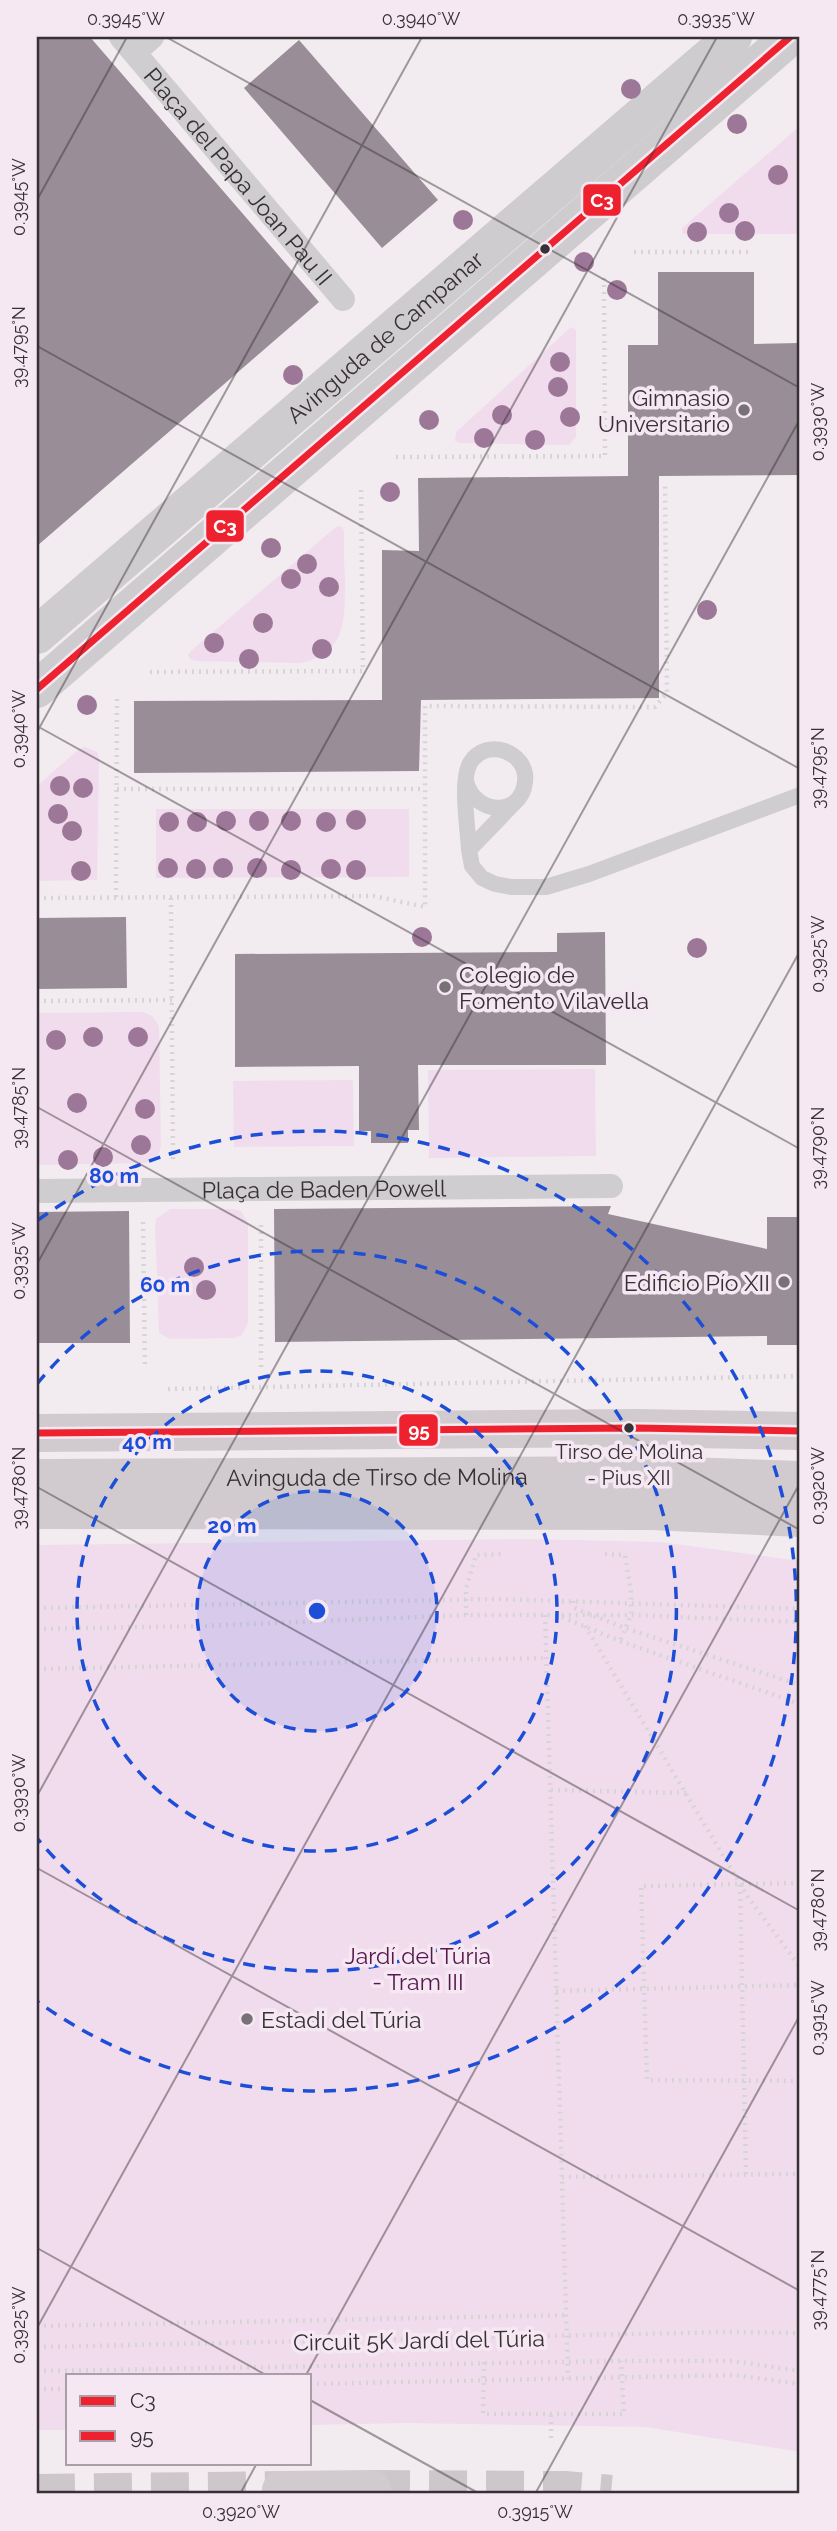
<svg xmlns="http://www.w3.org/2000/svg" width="837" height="2531" font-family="Raleway,sans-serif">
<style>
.green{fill:#f1dced}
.building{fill:#998e97}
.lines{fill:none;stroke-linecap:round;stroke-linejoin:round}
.primary-tunnel{stroke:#cdc7cb;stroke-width:38;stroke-dasharray:38 19;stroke-linecap:butt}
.path{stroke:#d7d4d6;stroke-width:4.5;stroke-dasharray:2 5;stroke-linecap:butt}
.service{stroke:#cfcdcf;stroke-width:16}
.pedestrian{stroke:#cfcdcf;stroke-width:24}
.secondary{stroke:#cfcccf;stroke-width:38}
.primary{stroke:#d1cbd0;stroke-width:38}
.bus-1-casing{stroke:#f6e8f3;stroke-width:12}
.bus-2-casing{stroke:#f6e8f3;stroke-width:12}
.bus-1{stroke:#ed222e;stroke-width:7}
.bus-2{stroke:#ed222e;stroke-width:7}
.tree{fill:#9c7797}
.ticks{fill:none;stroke:#373135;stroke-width:2;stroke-opacity:0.45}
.ring{fill:none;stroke:#1d4ed8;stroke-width:3.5;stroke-dasharray:12 9}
.bus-dot{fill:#373135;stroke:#f6e8f3;stroke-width:2.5}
.poi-dot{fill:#787277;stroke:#f6e8f3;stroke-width:2.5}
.labels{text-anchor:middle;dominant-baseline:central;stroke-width:7;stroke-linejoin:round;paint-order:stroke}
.bus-label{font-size:21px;fill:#373135;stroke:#f6e8f3}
.street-label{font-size:23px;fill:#373135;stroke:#f6e8f3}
.poi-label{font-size:23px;fill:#373135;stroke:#f6e8f3;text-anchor:end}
.park-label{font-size:23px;fill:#55174e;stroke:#f6e8f3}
.centre{fill:#1d4ed8;stroke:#f6e8f3;stroke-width:3.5}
.ring-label{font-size:21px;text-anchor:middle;font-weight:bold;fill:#1d4ed8;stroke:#f6e8f3;stroke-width:7;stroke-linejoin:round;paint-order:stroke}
.line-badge{stroke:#f6e8f3;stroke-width:2.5}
.badge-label{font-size:19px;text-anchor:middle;font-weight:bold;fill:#fff}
.neatline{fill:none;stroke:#373135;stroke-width:2.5}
.ticks-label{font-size:18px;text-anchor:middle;fill:#373135}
</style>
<rect width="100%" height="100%" fill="#f2ecf1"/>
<path class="green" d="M800 126V234H683L682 228Z
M571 327 576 330V437L569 445 459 443 455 441 456 432Z
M337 526 342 527 344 531C344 548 344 565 345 581 345 621 346 654 300 663L196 661 190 659 188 655 192 650Z
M85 747 97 752 99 757 97 880 37 881V786L79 749Z
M156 809H409V877L156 878Z
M141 1012C151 1014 155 1017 159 1027L161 1145C159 1156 156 1160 145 1163L37 1165V1013Z
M595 1069 596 1156 429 1158 428 1070Z
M353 1080 354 1146 234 1147 233 1081Z
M170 1209H233L241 1211 248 1223V1323L242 1335 235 1338 170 1339 159 1333 155 1226 156 1219Z
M528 1539 660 1542 800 1561V2452L646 2427 406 2423 310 2425V2375H68V2430H37V1545Z"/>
<path class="building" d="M37 37H90L319 302 37 546Z
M299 40 438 200 382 248 244 88Z
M658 272H754V344L800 343V475L659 476V698L421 700 419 771 134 773V701L382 700V550L419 551 418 478 628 476V345H658Z
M126 917 127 988 37 989V918Z
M605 932 606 1065H418L419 1130H408V1143H371V1131H359V1066L235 1067V954L557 952V933Z
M611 1206 608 1214 767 1249V1217H800V1345H767V1336L275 1342 274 1209Z
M129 1211 130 1343H37V1212Z"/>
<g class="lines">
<path class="primary-tunnel" d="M372 2489 565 2490 611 2494
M37 2493 281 2490"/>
<path class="path" d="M634 252H749
M396 457 605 456 604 278
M150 672 363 671 361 487
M117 789H425
M116 897 117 699
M37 898 374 896 425 907V706L655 707 667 693 665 484
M171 898 173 1160
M37 1001 172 1000
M143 1222 145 1369
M261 1367V1221
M168 1389 800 1376
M605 1554 625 1555 631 1592V1615L620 1641
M573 1601 574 1607 579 1610 625 1628 800 1685
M37 1608 497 1599 800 1609
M466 1615V1589L476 1555 505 1554
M545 1615 568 2379
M562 1617 620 1641 800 1704
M585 1626 748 1897 800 1967
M37 1629 202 1626 466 1615H631L800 1622
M37 1669 546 1658
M551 1790 686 1793
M800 1883 641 1886 647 2080 800 2081
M740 1885 746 2174
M556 1991 800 1985
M562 2177 800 2174
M37 2326 566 2315
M37 2347 728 2332 800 2333
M484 2362 483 2414H624L621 2361
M37 2371 621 2361H732L800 2371
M310 2384 735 2375 800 2384
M37 2389H68
M551 2415V2438"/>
<path class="service" d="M466 781C474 815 521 818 525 782 529 752 486 736 470 763 460 781 468 829 469 850L519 798
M469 850 472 866 482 878 495 884 511 887H546L589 874 800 795"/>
<g class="pedestrian">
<path id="s1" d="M121 37 343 299"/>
<path d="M135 52 152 37"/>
<path id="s2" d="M37 1191 611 1186"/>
</g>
<g class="secondary">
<path id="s3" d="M37 635 733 37"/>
<path d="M37 689 790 37"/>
</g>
<g class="primary">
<path d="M37 1433 636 1428 800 1431"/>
<path id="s4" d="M37 1478 659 1475 800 1480"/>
<path d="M37 1510 652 1511 800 1518"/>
<path d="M281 2490 372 2489"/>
</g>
<g class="bus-1-casing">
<path id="bus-1" d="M37 689 790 37"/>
</g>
<g class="bus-2-casing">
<path id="bus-2" d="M37 1433 636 1428 800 1431"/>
</g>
<use href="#bus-1" class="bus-1"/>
<use href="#bus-2" class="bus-2"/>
</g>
<g class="tree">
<circle cx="631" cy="89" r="10"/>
<circle cx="737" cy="124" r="10"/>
<circle cx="778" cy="175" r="10"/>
<circle cx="729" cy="213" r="10"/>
<circle cx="463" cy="220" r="10"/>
<circle cx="745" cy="231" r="10"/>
<circle cx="697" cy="232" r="10"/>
<circle cx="584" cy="262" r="10"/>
<circle cx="617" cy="290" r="10"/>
<circle cx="560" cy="362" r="10"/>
<circle cx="293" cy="375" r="10"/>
<circle cx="558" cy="387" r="10"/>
<circle cx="502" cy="415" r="10"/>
<circle cx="570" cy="417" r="10"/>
<circle cx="429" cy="420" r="10"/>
<circle cx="484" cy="438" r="10"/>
<circle cx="535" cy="440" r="10"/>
<circle cx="390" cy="492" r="10"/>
<circle cx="271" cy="548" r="10"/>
<circle cx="307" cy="564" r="10"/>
<circle cx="291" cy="579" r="10"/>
<circle cx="329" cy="587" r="10"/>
<circle cx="707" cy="610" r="10"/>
<circle cx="263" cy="623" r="10"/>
<circle cx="214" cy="643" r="10"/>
<circle cx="322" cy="649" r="10"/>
<circle cx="249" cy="659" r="10"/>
<circle cx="87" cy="705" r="10"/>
<circle cx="60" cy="786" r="10"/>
<circle cx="83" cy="788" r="10"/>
<circle cx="58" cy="814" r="10"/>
<circle cx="356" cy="820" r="10"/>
<circle cx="226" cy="821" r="10"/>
<circle cx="259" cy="821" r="10"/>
<circle cx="291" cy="821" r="10"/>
<circle cx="169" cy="822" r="10"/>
<circle cx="197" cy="822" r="10"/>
<circle cx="326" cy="822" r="10"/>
<circle cx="72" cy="831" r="10"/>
<circle cx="168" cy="868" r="10"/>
<circle cx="223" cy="868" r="10"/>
<circle cx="257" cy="868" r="10"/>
<circle cx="196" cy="869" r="10"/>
<circle cx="331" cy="869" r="10"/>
<circle cx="291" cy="870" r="10"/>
<circle cx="356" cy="870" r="10"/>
<circle cx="81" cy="871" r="10"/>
<circle cx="422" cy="937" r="10"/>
<circle cx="697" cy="948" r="10"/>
<circle cx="93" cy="1037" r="10"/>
<circle cx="138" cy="1037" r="10"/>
<circle cx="56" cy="1040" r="10"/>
<circle cx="77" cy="1103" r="10"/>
<circle cx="145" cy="1109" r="10"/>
<circle cx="141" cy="1145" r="10"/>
<circle cx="103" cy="1157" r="10"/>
<circle cx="68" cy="1160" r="10"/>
<circle cx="194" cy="1267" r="10"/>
<circle cx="206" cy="1290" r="10"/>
</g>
<path class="ticks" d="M166 37 800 388M37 200 127 37M37 346 800 769M37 726 800 1149M37 732 422 37M37 1107 800 1530M37 1264 717 37M37 1487 800 1911M37 1796 800 419M37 1868 800 2291M37 2248 266 2375M37 2328 800 951M306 2375 800 1483M310 2400 480 2494M240 2494 257 2463M535 2494 800 2015"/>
<circle cx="317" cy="1611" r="120" fill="#1d4ed8" fill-opacity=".12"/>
<g class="ring">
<circle cx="317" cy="1611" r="120"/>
<circle cx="317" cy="1611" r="240"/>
<path d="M37 1384A360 360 0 1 1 37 1838"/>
<path d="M38 1220A480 480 0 1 1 38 2002"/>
</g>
<g class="bus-dot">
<circle cx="545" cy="249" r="6"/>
<circle cx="629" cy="1428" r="6"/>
</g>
<g class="poi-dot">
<circle cx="744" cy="410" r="7"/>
<circle cx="445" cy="987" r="7"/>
<circle cx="784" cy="1282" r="7"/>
<circle cx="247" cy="2019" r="7"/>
</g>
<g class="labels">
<g class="bus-label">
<text x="629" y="1451">Tirso de Molina<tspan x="629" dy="26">- Pius XII</tspan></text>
</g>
<g class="street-label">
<text stroke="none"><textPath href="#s1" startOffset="182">Plaça del Papa Joan Pau II</textPath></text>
<text stroke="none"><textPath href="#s3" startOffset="458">Avinguda de Campanar</textPath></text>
<text stroke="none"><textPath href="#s2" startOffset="287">Plaça de Baden Powell</textPath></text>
<text stroke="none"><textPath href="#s4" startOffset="340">Avinguda de Tirso de Molina</textPath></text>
<text transform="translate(419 2340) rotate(-1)">Circuit 5K Jardí del Túria</text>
</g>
<g class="poi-label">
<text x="730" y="397">Gimnasio<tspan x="730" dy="26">Universitario</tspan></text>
<text x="459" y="974" text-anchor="start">Colegio de<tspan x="459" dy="26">Fomento Vilavella</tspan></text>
<text x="770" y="1282">Edificio Pío XII</text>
<text x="261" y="2019" text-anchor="start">Estadi del Túria</text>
</g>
<g class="park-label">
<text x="418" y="1955">Jardí del Túria<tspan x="418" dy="26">- Tram III</tspan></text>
</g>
</g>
<circle cx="317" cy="1611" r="10" class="centre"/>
<g class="ring-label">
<text x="114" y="1183">80 m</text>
<text x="165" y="1292">60 m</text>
<text x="147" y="1449">40 m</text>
<text x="232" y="1533">20 m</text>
</g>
<g class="line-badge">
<rect x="582" y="183" width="40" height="34" rx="7" fill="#ed222e"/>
<rect x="205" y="509" width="40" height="34" rx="7" fill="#ed222e"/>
<rect x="398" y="1413" width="41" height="34" rx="7" fill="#ed222e"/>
</g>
<g class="badge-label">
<text x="602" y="207">C3</text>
<text x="225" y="533">C3</text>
<text x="419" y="1437">95</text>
</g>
<rect width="837" height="2531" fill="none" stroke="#f6e8f3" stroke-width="77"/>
<rect x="66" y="2374" width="245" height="91" fill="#f6e8f3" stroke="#aa9fa7" stroke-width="2"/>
<rect x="80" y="2396" width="35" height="10" fill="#ed222e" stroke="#aa9fa7" stroke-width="2"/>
<text x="130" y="2408" font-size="21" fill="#373135">C3</text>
<rect x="80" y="2431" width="35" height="10" fill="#ed222e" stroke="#aa9fa7" stroke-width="2"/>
<text x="130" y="2444" font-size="21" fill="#373135">95</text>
<rect x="38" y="38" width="760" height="2454" class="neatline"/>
<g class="ticks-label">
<text x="126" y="25">0.3945°W</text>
<text x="421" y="25">0.3940°W</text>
<text x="716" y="25">0.3935°W</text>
<text transform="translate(19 197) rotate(-90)" y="6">0.3945°W</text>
<text transform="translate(19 347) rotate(-90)" y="6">39.4795°N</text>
<text transform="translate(818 422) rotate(-90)" y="6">0.3930°W</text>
<text transform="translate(19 729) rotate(-90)" y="6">0.3940°W</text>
<text transform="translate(818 768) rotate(-90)" y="6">39.4795°N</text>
<text transform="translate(818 954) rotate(-90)" y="6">0.3925°W</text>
<text transform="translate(19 1108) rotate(-90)" y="6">39.4785°N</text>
<text transform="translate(818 1148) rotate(-90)" y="6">39.4790°N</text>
<text transform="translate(19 1261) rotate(-90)" y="6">0.3935°W</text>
<text transform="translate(818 1486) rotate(-90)" y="6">0.3920°W</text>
<text transform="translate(19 1488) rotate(-90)" y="6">39.4780°N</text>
<text transform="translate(19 1793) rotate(-90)" y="6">0.3930°W</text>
<text transform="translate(818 1910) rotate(-90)" y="6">39.4780°N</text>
<text transform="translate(818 2018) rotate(-90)" y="6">0.3915°W</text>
<text transform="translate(818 2290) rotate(-90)" y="6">39.4775°N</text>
<text transform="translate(19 2325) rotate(-90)" y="6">0.3925°W</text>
<text x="241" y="2518">0.3920°W</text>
<text x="535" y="2518">0.3915°W</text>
</g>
</svg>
